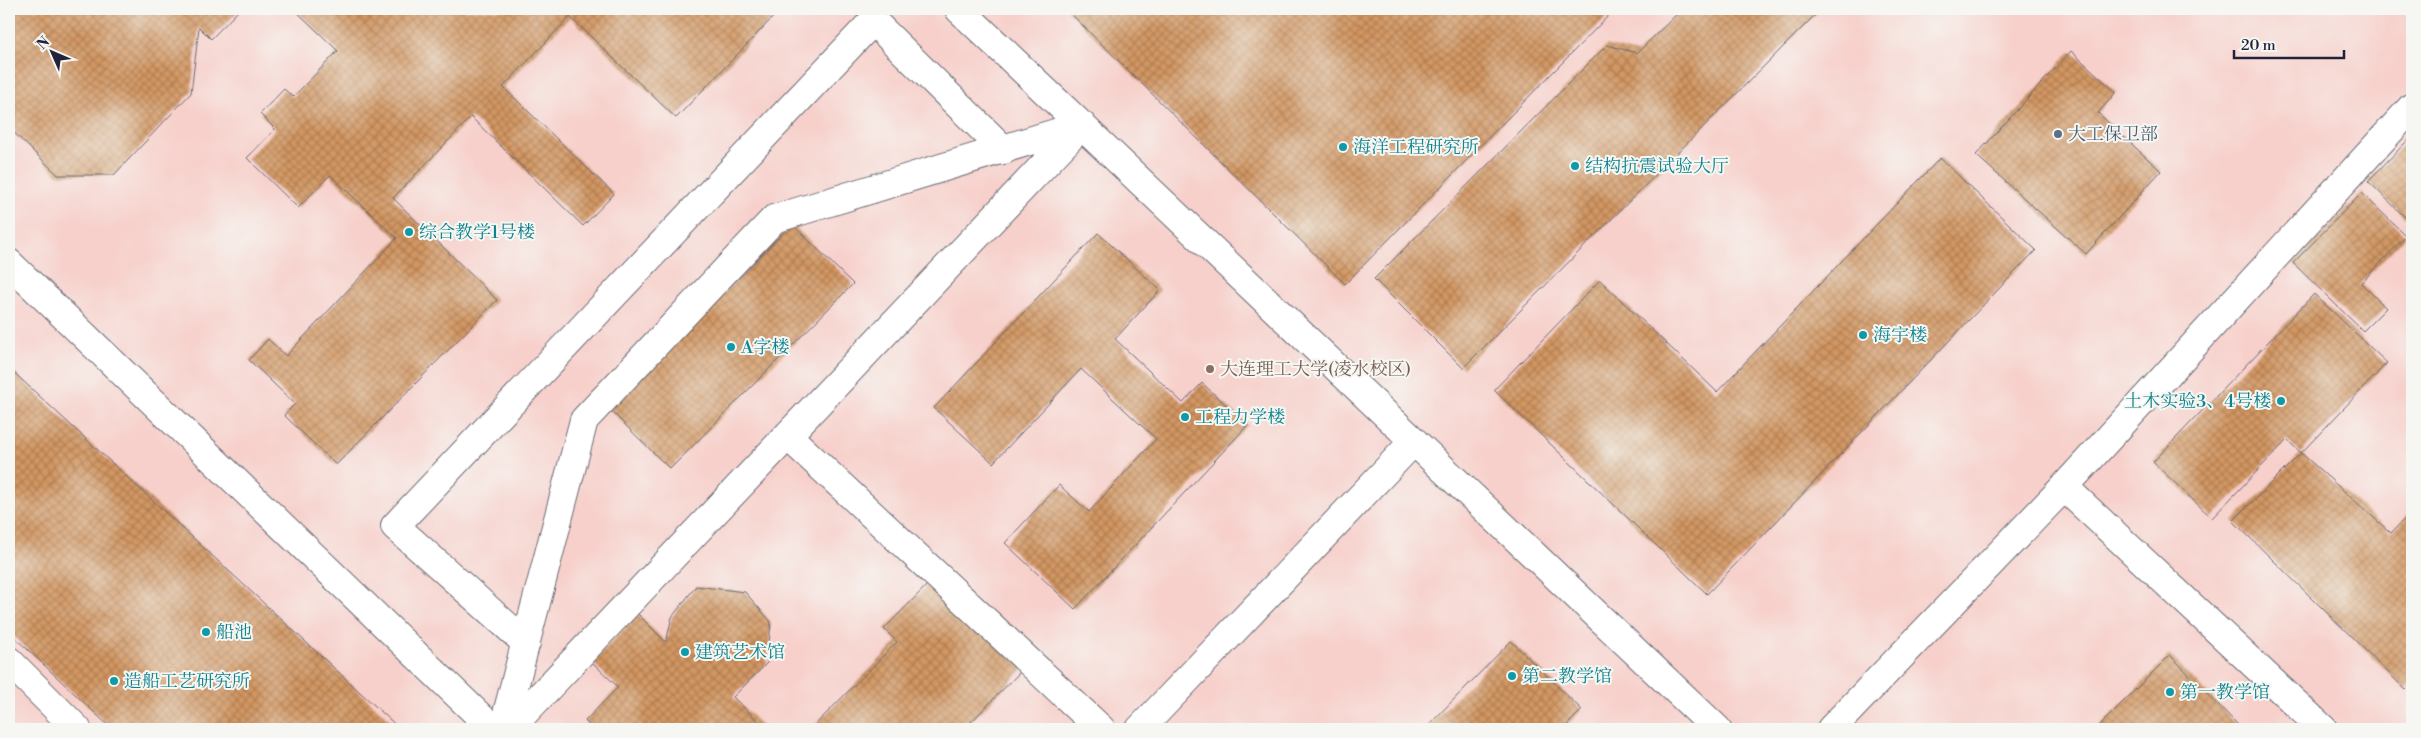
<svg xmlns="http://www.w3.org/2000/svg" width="2421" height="738" font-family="'Libre Bodoni','Noto Serif SC',serif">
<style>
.built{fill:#f7d0cb}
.building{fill:url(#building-cross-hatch)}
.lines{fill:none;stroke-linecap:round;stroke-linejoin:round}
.street-casing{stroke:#6a6973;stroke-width:30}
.street{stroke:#fff;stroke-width:28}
.service-dot{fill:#5c6f8a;stroke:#f6f6f2;stroke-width:2}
.culture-dot{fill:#0f9aa8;stroke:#f6f6f2;stroke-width:2}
.education-dot{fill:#8d6e63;stroke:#f6f6f2;stroke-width:2}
.labels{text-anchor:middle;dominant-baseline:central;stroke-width:4;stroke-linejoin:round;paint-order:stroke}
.service-label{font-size:18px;fill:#4e5e75;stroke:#f6f6f2;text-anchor:start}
.culture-label{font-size:18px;fill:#0d838f;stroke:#f6f6f2;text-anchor:start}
.education-label{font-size:18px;fill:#785e54;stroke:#f6f6f2;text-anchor:start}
</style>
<defs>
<pattern id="building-cross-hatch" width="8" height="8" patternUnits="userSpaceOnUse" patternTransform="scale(1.25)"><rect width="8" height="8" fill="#d39762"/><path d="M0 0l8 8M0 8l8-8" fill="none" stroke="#ab7b52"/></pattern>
</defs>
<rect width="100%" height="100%" fill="#f6f6f2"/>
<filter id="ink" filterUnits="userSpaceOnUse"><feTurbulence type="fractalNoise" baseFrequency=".02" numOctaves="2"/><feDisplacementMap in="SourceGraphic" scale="10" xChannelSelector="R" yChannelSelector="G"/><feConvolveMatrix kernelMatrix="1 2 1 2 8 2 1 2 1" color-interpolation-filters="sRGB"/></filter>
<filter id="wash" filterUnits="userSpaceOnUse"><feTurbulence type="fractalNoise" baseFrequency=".0096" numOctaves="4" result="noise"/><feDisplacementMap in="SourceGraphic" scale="20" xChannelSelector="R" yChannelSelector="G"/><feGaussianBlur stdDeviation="1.12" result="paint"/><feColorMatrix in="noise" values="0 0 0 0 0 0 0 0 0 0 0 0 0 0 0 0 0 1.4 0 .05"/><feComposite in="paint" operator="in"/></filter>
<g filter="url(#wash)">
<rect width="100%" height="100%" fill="#f1ecda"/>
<path class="built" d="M9 9H2412V729H9Z"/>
<g id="blocks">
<path class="building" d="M9 9H240L211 39 199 27 191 93 114 175H58L9 128V80L11 77 9 75Z
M294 9 612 10 781 9 676 118 570 17 503 87 614 194 583 226 471 117 393 198 497 300 336 465 284 415 295 404 249 360 268 339 286 356 397 238 330 175 298 208 247 158 275 129 260 114 284 89 293 97 338 51Z
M1068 9H1615L1345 284 1067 10Z
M1682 9H1821L1463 368 1374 279 1607 45 1637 53Z
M2071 51 2116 92 2098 113 2161 171 2086 254 1976 155Z
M2412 136V224L2368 181Z
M1940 158 2036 250 1707 594 1494 390 1600 280 1717 392Z
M2362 193 2406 236 2361 283 2386 308 2363 331 2293 263Z
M792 224 853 284 670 469 609 409Z
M1098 233 1160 290 1115 339 1183 403 1202 383 1248 425 1075 609 1005 543 1059 485 1089 512 1156 439 1081 369 993 463 934 408Z
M2314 294 2387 363 2301 453 2287 440 2212 518 2153 462Z
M9 368 400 729H112L9 632V542L15 535 9 530Z
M2301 453 2391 533 2412 511V684L2406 690 2233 521Z
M936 576 1027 665 964 729H811L897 642 884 629Z
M696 586 745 592 771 622 767 663 733 697 766 729H593L585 721 618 687 592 662 638 614 666 642 672 617Z
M1511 641 1582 710 1563 729H1425Z
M2170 655 2242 729H2096Z"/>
</g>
</g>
<g filter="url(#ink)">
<use href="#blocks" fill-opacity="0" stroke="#6a6973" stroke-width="1"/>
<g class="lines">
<g class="street-casing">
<path id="street" d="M959 9 1717 729
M9 263 493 729
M788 436 1101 729
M2064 487 2323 729
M526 643 395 526 873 21 1004 150
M9 661 77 729
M503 729 584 420 774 219 1082 125
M509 729 1081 126
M1140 729 1414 441
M1831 729 2064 487 2412 107"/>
</g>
<use href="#street" class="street"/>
</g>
</g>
<circle class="service-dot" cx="2058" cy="134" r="5"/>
<g class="culture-dot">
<circle cx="1343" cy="147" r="5"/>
<circle cx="1575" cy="166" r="5"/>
<circle cx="409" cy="232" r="5"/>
<circle cx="1863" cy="335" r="5"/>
<circle cx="731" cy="347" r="5"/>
<circle cx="2281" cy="401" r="5"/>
<circle cx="1185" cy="417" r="5"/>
<circle cx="206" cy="632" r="5"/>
<circle cx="685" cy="652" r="5"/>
<circle cx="1512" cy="676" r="5"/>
<circle cx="114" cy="681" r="5"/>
<circle cx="2170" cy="692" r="5"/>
</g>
<circle class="education-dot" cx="1210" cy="369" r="5"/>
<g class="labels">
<g class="service-label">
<text x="2068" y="134">大工保卫部</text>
</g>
<g class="culture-label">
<text x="1353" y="147">海洋工程研究所</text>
<text x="1585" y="166">结构抗震试验大厅</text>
<text x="419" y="232">综合教学1号楼</text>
<text x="1873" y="335">海宇楼</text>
<text x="741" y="347">A字楼</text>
<text x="2271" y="401" text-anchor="end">土木实验3、4号楼</text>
<text x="1195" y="417">工程力学楼</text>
<text x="216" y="632">船池</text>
<text x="695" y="652">建筑艺术馆</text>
<text x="1522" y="676">第二教学馆</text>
<text x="124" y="681">造船工艺研究所</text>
<text x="2180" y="692">第一教学馆</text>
</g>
<g class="education-label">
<text x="1220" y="369">大连理工大学(凌水校区)</text>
</g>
</g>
<rect width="2421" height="738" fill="none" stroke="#f6f6f2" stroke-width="30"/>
<g transform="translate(52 52) rotate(315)" stroke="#f6f6f2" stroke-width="4" paint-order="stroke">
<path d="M0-4L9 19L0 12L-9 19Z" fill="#22223b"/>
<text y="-8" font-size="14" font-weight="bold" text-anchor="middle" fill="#22223b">N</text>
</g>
<path d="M2234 50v8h110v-8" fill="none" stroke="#22223b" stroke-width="2.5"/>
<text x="2241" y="50" font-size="15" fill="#22223b" stroke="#f6f6f2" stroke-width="4" paint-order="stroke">20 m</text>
</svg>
